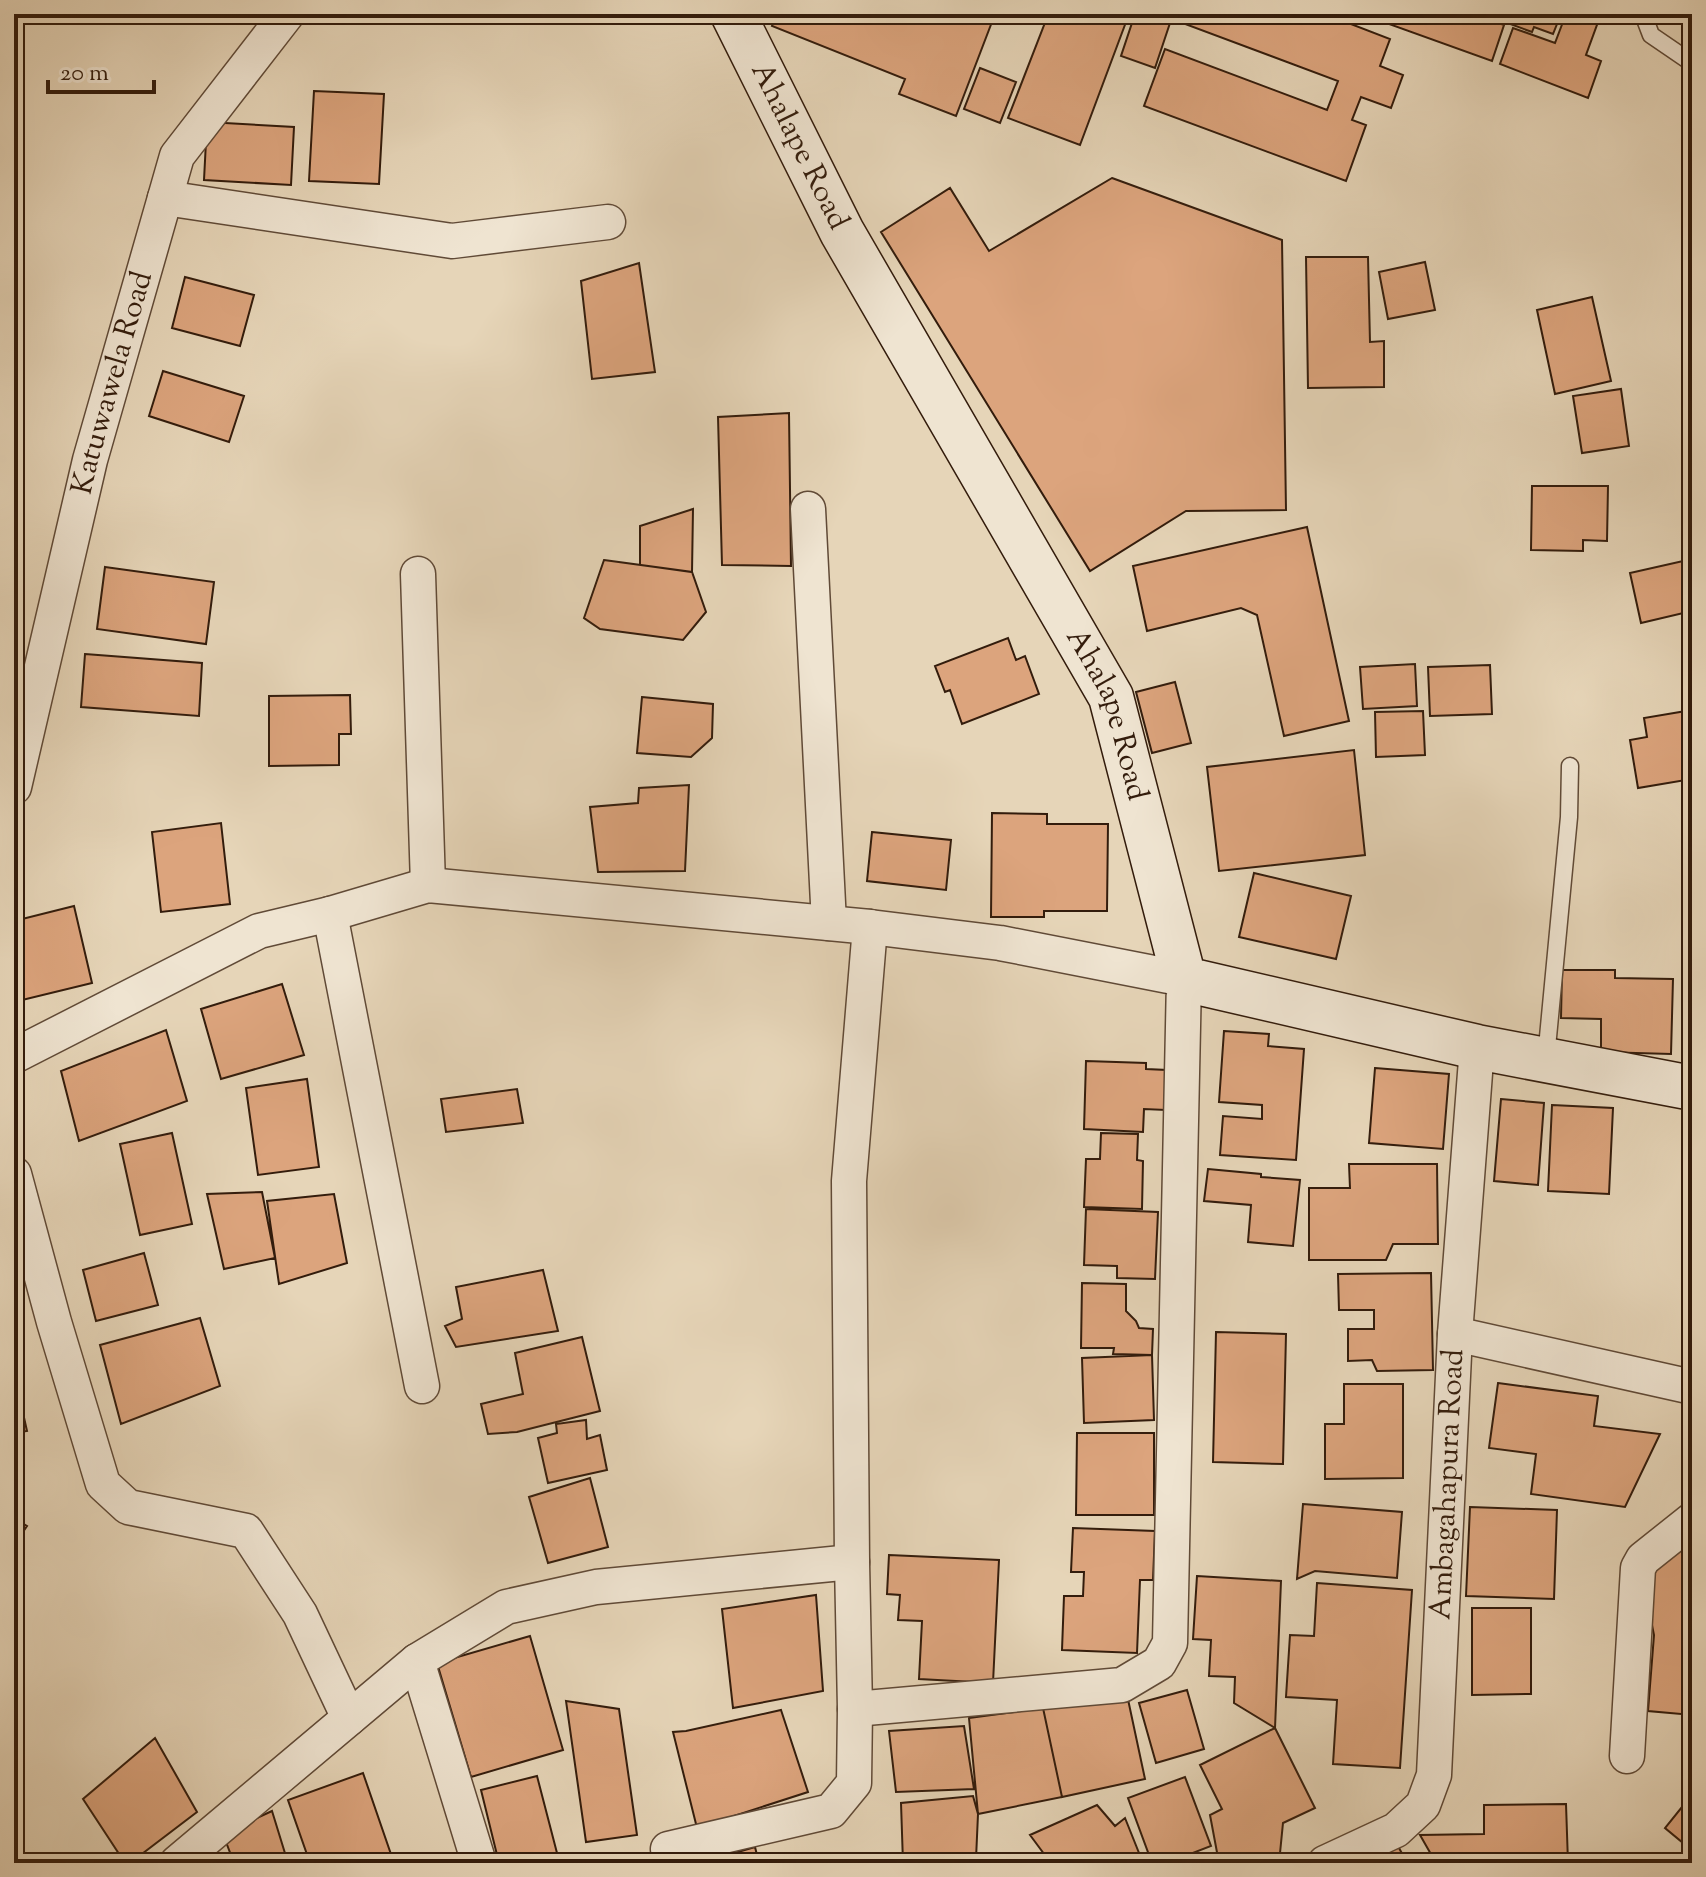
<svg xmlns="http://www.w3.org/2000/svg" width="1706" height="1877" font-family="'Sorts Mill Goudy',serif">
<style>
.building{fill:#dca47d;stroke:#331c0c;stroke-width:2}
.lines{fill:none;stroke-linecap:round;stroke-linejoin:round}
.lane-casing{stroke:#604a37;stroke-width:19}
.street-casing{stroke:#604a37;stroke-width:37}
.secondary-casing{stroke:#331c0c;stroke-width:47}
.lane{stroke:#efe4d1;stroke-width:16}
.street{stroke:#efe4d1;stroke-width:34}
.secondary{stroke:#efe4d1;stroke-width:44}
.labels{text-anchor:middle;dominant-baseline:central;stroke-width:6;stroke-linejoin:round;paint-order:stroke}
.street-label{font-size:30px;fill:#331c0c;stroke:#efe4d1}
</style>
<rect width="100%" height="100%" fill="#e6d5b8"/>
<filter id="stains"><feTurbulence type="fractalNoise" baseFrequency=".0025" numOctaves="4"/><feColorMatrix values="0 0 0 0 .2 0 0 0 0 .09 0 0 0 0 .02 0 0 0 .5 -.17"/></filter>
<radialGradient id="worn" r=".72"><stop offset=".6" stop-color="#630" stop-opacity="0"/><stop offset="1" stop-color="#630" stop-opacity=".3"/></radialGradient>
<path class="building" d="M14 14H34L35 20 14 24Z
M776 14H995L956 116 899 94 905 79 772 26Z
M1031 14H1129L1080 145 1008 118 1046 20Z
M1135 14H1173L1155 68 1121 56Z
M1180 14H1325L1390 39 1380 66 1403 75 1391 108 1361 97 1352 120 1366 125 1346 181 1144 106 1165 49 1327 110 1338 81 1177 21Z
M1377 14H1475L1504 25 1492 61 1375 19Z
M1483 14H1561L1553 34 1534 27 1532 32Z
M1566 14H1576L1598 22 1586 55 1601 61 1588 98 1500 64 1513 28 1555 43Z
M980 68 1016 82 1000 123 964 109Z
M314 91 384 94 379 184 309 181Z
M207 122 294 127 291 185 204 180Z
M1112 178 1282 240 1286 510 1186 511 1090 571 881 232 950 188 989 251Z
M1306 257H1368L1370 342 1384 341V387L1308 388Z
M1425 262 1435 310 1388 319 1379 272Z
M639 263 655 372 592 379 581 281Z
M185 277 254 295 240 346 172 328Z
M1592 297 1611 381 1555 394 1537 310Z
M163 371 244 396 229 442 149 416Z
M1621 389 1629 446 1582 453 1573 396Z
M789 413 791 566 722 565 718 417Z
M1532 486H1608L1607 541 1583 540V551L1531 550Z
M693 509 692 572 640 565V526Z
M1307 527 1349 721 1284 736 1257 615 1241 608 1147 631 1133 566Z
M1692 559V611L1641 623 1630 573Z
M604 560 692 572 706 612 683 640 600 629 584 618Z
M105 567 214 582 206 644 97 629Z
M1008 638 1016 660 1025 656 1039 694 962 724 950 690 945 692 935 666Z
M85 654 202 663 199 716 81 707Z
M1415 664 1417 706 1363 709 1360 667Z
M1490 665 1492 714 1430 716 1428 667Z
M1175 682 1191 743 1152 753 1136 692Z
M350 695 351 734H339V765L269 766V696Z
M642 697 713 704 712 738 691 757 637 753Z
M1692 710V779L1638 788 1630 740 1647 737 1644 718Z
M1423 711 1425 755 1376 757 1375 712Z
M1354 750 1365 855 1219 871 1207 767Z
M689 785 685 871 598 872 590 807 638 803 639 788Z
M992 813 1047 814V824H1108L1107 911H1044V917H991Z
M221 823 230 904 161 912 152 832Z
M872 832 951 840 946 890 867 881Z
M1254 873 1351 896 1336 959 1239 937Z
M74 906 92 983 14 1002V921Z
M1562 970H1615V978L1673 979 1671 1054 1601 1052V1019L1561 1018Z
M282 984 304 1055 221 1079 201 1009Z
M166 1030 187 1101 79 1141 61 1071Z
M1224 1031 1269 1034 1268 1046 1304 1049 1296 1160 1220 1155 1223 1116 1262 1119V1105L1219 1102Z
M1086 1061 1146 1063V1069L1167 1070 1166 1110 1144 1109 1143 1132 1084 1129Z
M1375 1068 1449 1074 1443 1149 1369 1143Z
M307 1079 319 1167 258 1175 246 1088Z
M517 1089 523 1123 446 1132 441 1099Z
M1501 1099 1544 1103 1538 1185 1494 1181Z
M1552 1105 1613 1108 1609 1194 1548 1191Z
M172 1133 192 1224 140 1235 120 1144Z
M1101 1133 1138 1134 1137 1160 1143 1161 1142 1209 1084 1207 1086 1159H1100Z
M1349 1164H1437L1438 1244H1393L1386 1260H1309V1188H1350Z
M1208 1169 1261 1174V1177L1300 1180 1293 1246 1248 1242 1251 1205 1204 1201Z
M262 1192 275 1258 224 1269 207 1194Z
M334 1194 347 1263 279 1284 267 1201Z
M1086 1209 1158 1212 1155 1279 1117 1278V1266L1084 1265Z
M144 1253 158 1305 96 1321 83 1270Z
M543 1270 558 1331 456 1347 445 1326 462 1319 456 1287Z
M1431 1273 1433 1370 1377 1371 1372 1360 1348 1361V1329H1374V1310H1339L1338 1274Z
M1082 1283 1126 1284V1311L1136 1321 1139 1328 1153 1329 1152 1355 1113 1354 1114 1348H1081Z
M200 1318 220 1386 121 1424 100 1345Z
M1216 1332 1286 1334 1283 1464 1213 1462Z
M582 1337 600 1411 517 1432 488 1434 481 1404 523 1394 515 1353Z
M1152 1355 1154 1420 1084 1423 1082 1358Z
M14 1373 27 1431 14 1433Z
M1498 1383 1598 1396 1594 1426 1660 1434 1625 1507 1531 1494 1536 1454 1489 1448Z
M1344 1384H1403V1478L1325 1479V1424H1344Z
M586 1420 587 1439 600 1435 607 1470 548 1483 538 1438 557 1433 556 1424Z
M1077 1433H1154V1515H1076Z
M590 1478 608 1547 548 1563 529 1497Z
M1303 1504 1402 1512 1397 1578 1315 1571 1297 1579Z
M1470 1507 1557 1510 1554 1599 1466 1596Z
M14 1518 27 1526 14 1545Z
M1073 1528 1155 1531 1153 1580H1140L1137 1653 1062 1650 1064 1596H1083L1084 1572H1071Z
M1692 1536V1715L1648 1711 1654 1635 1640 1565Z
M889 1555 999 1560 993 1683 919 1679 922 1621 898 1620 900 1595 887 1594Z
M1197 1576 1281 1581 1275 1728 1234 1703 1235 1677 1209 1676 1211 1640 1193 1639Z
M1317 1583 1412 1590 1400 1768 1333 1764 1337 1700 1286 1697 1290 1635 1314 1636Z
M816 1595 823 1691 733 1708 722 1609Z
M1472 1608H1531V1694L1472 1695Z
M530 1636 563 1750 471 1777 437 1663Z
M1126 1690 1145 1779 1062 1797 1043 1708Z
M1187 1690 1204 1749 1156 1763 1139 1703Z
M566 1701 619 1709 637 1835 586 1842Z
M1043 1708 1062 1797 978 1814 969 1718Z
M781 1710 808 1792 697 1828 673 1732 686 1731Z
M964 1726 974 1789 896 1792 889 1731Z
M1275 1728 1315 1808 1283 1823 1280 1853 1256 1863H1219L1210 1815 1222 1809 1200 1765Z
M155 1738 197 1812 130 1863H125L83 1799Z
M363 1773 394 1863H310L288 1800Z
M537 1776 557 1853 516 1863H499L481 1790Z
M1185 1777 1211 1846 1167 1863H1152L1128 1798Z
M973 1796 978 1814 976 1859 953 1863H903L901 1803Z
M1686 1802 1692 1807V1863H1677L1689 1848 1665 1828Z
M1566 1804 1568 1863H1436L1420 1835 1484 1834V1805Z
M1097 1805 1115 1826 1125 1818 1143 1863H1047L1050 1862 1030 1835Z
M272 1811 288 1863H234L223 1834Z
M1398 1846 1407 1863H1367L1366 1861Z
M755 1847 759 1863H700Z"/>
<g class="lines">
<g class="lane-casing">
<path id="lane" d="M1643 14 1651 35 1692 63
M1546 1058 1569 817 1570 766"/>
</g>
<g class="street-casing">
<g id="street">
<path d="M165 198 452 241 608 222"/>
<path d="M808 509 829 923"/>
<path d="M418 574 428 885"/>
<path id="s1" d="M14 787 90 460 177 156 287 14"/>
<path d="M330 914 422 1386"/>
<path d="M14 1056 259 931 330 914 428 885 870 927 1000 943 1184 979 1170 1643 1159 1663 1122 1685 855 1709"/>
<path d="M14 1174 54 1322 103 1484 128 1507 246 1531 300 1614 349 1718"/>
<path d="M1455 1334 1692 1387"/>
<path d="M417 1661 479 1863"/>
<path d="M1627 1756 1638 1568 1643 1559 1692 1520"/>
<path d="M668 1849 831 1811 854 1783 855 1709 852 1562 849 1181 870 927"/>
<path d="M177 1863 417 1661 506 1607 596 1587 852 1562"/>
<path id="s2" d="M1325 1863 1396 1830 1423 1805 1434 1775 1455 1334 1477 1047"/>
</g>
</g>
<g class="secondary-casing">
<g id="secondary">
<path id="s3" d="M733 14 842 232 1111 697 1184 979 1477 1047 1692 1088"/>
</g>
</g>
<use href="#lane" class="lane"/>
<use href="#street" class="street"/>
<use href="#secondary" class="secondary"/>
</g>
<g class="labels">
<g class="street-label">
<text stroke="none"><textPath href="#s3" startOffset="148">Ahalape Road</textPath></text>
<text stroke="none"><textPath href="#s1" startOffset="416">Katuwawela Road</textPath></text>
<text stroke="none"><textPath href="#s3" startOffset="796">Ahalape Road</textPath></text>
<text stroke="none"><textPath href="#s2" startOffset="438">Ambagahapura Road</textPath></text>
</g>
</g>
<rect width="1706" height="1877" fill="none" stroke="#e6d5b8" stroke-width="48"/>
<rect x="16" y="16" width="1674" height="1845" fill="none" stroke="#331c0c" stroke-width="4"/>
<rect x="24" y="24" width="1658" height="1829" fill="none" stroke="#331c0c" stroke-width="2"/>
<path d="M48 80v12h106v-12" fill="none" stroke="#331c0c" stroke-width="4"/>
<text x="60" y="80" font-size="24" fill="#331c0c" stroke="#efe4d1" stroke-width="6" paint-order="stroke">20 m</text>
<rect width="100%" height="100%" filter="url(#stains)"/>
<rect width="100%" height="100%" fill="url(#worn)"/>
</svg>
